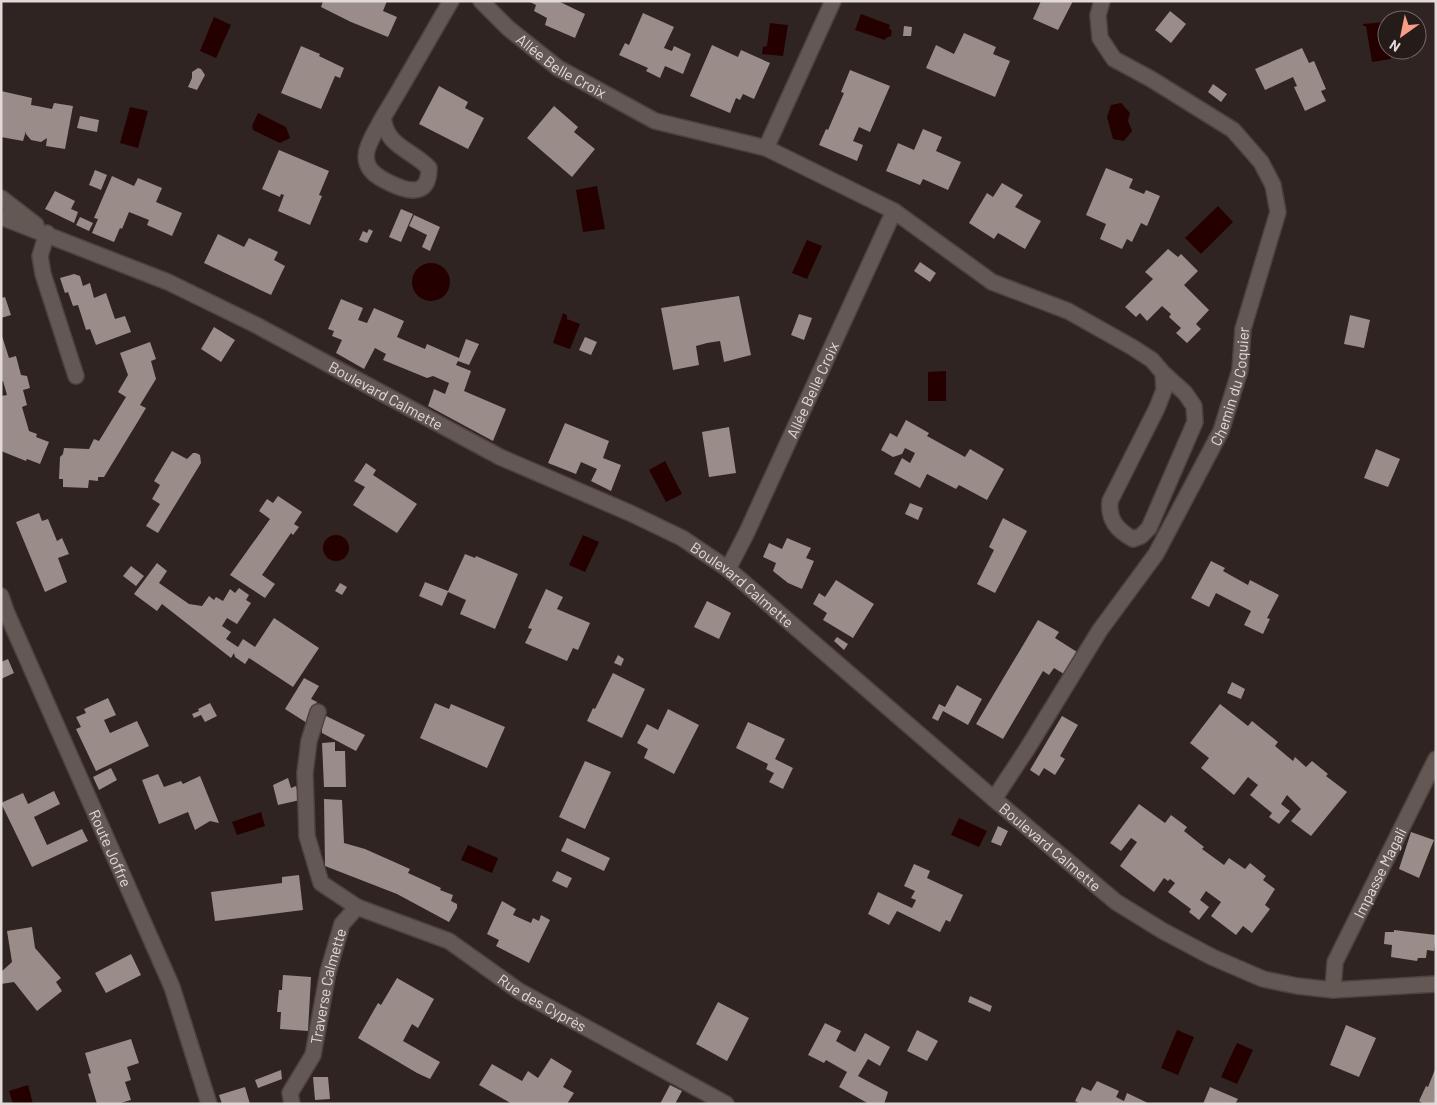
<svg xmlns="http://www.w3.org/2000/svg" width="1437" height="1105" font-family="Barlow,sans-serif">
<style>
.water{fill:#240000}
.building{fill:#9a8c89}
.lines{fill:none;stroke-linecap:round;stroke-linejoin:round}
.minor-casing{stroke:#4c4240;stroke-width:18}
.minor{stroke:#645855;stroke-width:15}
.labels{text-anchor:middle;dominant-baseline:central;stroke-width:5;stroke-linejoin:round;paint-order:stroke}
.street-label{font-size:15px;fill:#e2dad8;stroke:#251b18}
</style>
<rect width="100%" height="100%" fill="#2f2421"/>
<path class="water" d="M861 14 890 25 889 28 892 31 891 36 886 38 885 40 855 30Z
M214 17 231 25 216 58 200 51Z
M1385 22 1387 50H1389L1391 59 1372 62 1366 26H1363V24Z
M770 23 788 25 783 56 762 54 763 47 767 46Z
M1121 103 1130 113 1128 121 1132 131 1124 141 1113 139 1107 117 1111 105Z
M130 107 148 111 138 148 120 143Z
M258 113 286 127 290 138 280 143 253 130 252 126Z
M597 186 605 229 583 232 576 190Z
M1218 206 1233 222 1201 254 1185 238Z
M807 240 822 246 807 279 792 273Z
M412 282a19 19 0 1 1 38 0a19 19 0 1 1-38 0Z
M563 313 567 315V319L580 324 570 349 553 343Z
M946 371V401H928V372Z
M665 461 682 494 666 502 649 470Z
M323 548a13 13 0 1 1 26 0a13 13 0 1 1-26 0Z
M583 535 599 542 585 572 569 565Z
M261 812 265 826 237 835 232 822Z
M959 818 987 831 979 847 951 835Z
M468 845 498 858 492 873 461 860Z
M1177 1030 1194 1037 1178 1075 1161 1068Z
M1237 1043 1253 1050 1237 1084 1221 1077Z
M28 1085 33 1104H13L9 1091Z"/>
<path class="building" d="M323 1H387L383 11 397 17 388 37 351 22 321 7Z
M528 1H558L585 14 575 38 545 25 547 18 534 11 536 5Z
M1041 1H1073L1058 30 1033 19Z
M1170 11 1186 24 1171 43 1155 30Z
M643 13 674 27 664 48 672 51 674 46 691 54 683 74 665 66 660 78 646 71 648 68 619 55 625 43 629 45Z
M904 26 912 27 911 36H903Z
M964 33 996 47 993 54 1010 61 995 97 926 68 936 45 954 54Z
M712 45 738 57 741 50 770 63 754 99 743 94 740 100 736 98 730 113 690 96Z
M301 46 320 54 319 56 344 68 340 78 335 76 321 109 281 93Z
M1302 48 1309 63 1314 61 1326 89 1321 91 1326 101 1305 111 1294 87 1297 86 1293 77 1265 90 1255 69Z
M198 68 201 69 205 75 197 90 188 87 192 78V72Z
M850 70 890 86 870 132 859 127 853 141 863 145 857 161 819 145 826 129 828 130 844 93 841 92Z
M1213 84 1227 94 1221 102 1208 92Z
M439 86 468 102 465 108 484 118 468 149 419 124Z
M1 91 32 98 31 105 37 106 52 109 54 103 73 106 65 149 46 146 47 138 41 142 31 140 26 134V131L23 141 1 137Z
M554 106 578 127 574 132 595 149 572 177 527 138Z
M80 116 99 120 97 132 77 128Z
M923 129 942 137 936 151 961 162 948 190 923 179 920 185 886 171 898 143 914 150Z
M279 150 329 171 319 195 322 196 310 225 278 211 284 195 281 194 280 197 262 189Z
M1106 168 1133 179 1129 188 1144 194 1146 190 1160 196 1147 226 1141 223 1132 242 1127 239 1122 249 1100 239 1106 224 1086 215Z
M95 170 107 175 101 190 89 185Z
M112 176 134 186 138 178 162 188 156 202 182 213 172 236 147 225 149 220 129 212 122 229 120 228 114 242 92 233 98 219 94 218Z
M1002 183 1023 195 1015 207 1041 221 1025 249 998 233 994 239 969 223 987 193 993 197Z
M55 191 75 201 71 209 78 212 74 223 45 209Z
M401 209 413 214 401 242 389 237Z
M414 215 440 227 430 251 422 247 427 235 409 226Z
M80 217 93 223 89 231 76 225Z
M369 229 373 231 367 243 359 240 363 231 367 233Z
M218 234 244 247 249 238 278 252 274 260 285 266 271 295 204 263Z
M1168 249 1178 257 1181 254 1198 271 1184 285 1209 310 1196 324 1201 329 1187 343 1176 333 1181 328 1169 317 1171 314 1162 306 1147 321 1140 313 1136 317 1125 307 1153 279 1145 272Z
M920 262 936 273 930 282 914 271Z
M74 274 80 276 83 286 90 283 94 298 106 293 115 319 125 316 131 332 96 345 90 329 86 330 78 305 73 306 68 292 65 293 60 278Z
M739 296 751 355 724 362 720 341 707 343 696 346 699 365 673 370 661 308Z
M5 297 11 315 1 318V298Z
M341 299 363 308 358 320 367 323 374 308 404 321 397 337 425 349 427 344 459 358 466 339 479 344 469 365 458 361 456 365 471 371 464 391 506 409 493 441 428 406 434 389 445 394 449 383 433 376 427 378 383 360 386 354 375 348 364 369 336 353 342 340 332 336 334 331 328 329Z
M799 314 812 318 804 340 791 335Z
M1350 315 1370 320 1364 348 1344 344Z
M214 327 235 340 221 362 201 349Z
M1 333 9 358 16 356 21 375 27 376 30 388 23 390 27 405 22 407 29 431 37 434 36 437 49 442 40 464 27 459 26 461 1 451V396L7 395 3 381H1Z
M585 337 597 342 591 355 579 350Z
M150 342 156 359 151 361 156 379 140 405 146 408 137 423 104 477H98V481L89 480 88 488 63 487V479H59L60 457 63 454 64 448 89 449 94 439 99 441 126 397 118 392 128 375 120 353Z
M906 420 929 433 927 436 965 457 970 449 1004 469 987 500 959 485 956 489 927 474 920 488 894 474 902 458 910 463 915 453 905 448 902 454 893 457 881 450 890 433 897 437Z
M565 423 609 441 603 458 621 465 611 491 591 481 597 469 581 462 576 474 548 463Z
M729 427 736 473 709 477 702 432Z
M1376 449 1400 459 1388 487 1364 478Z
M172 451 187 459 193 453H196L200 455 201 463 158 533 146 526 160 504 152 499 160 485 154 481Z
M366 463 376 470 373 475 417 504 397 533 353 505 365 487 354 481Z
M278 496 302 512 294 524 299 527 293 535 291 533 262 575 275 584 265 598 230 575 270 519 259 511 267 499 273 503Z
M910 503 923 508 918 520 905 514Z
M39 513 42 521 48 519 57 541 62 538 69 554 58 558 67 582 45 592 16 522Z
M1003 518 1027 531 995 593 977 584 994 550 989 547Z
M787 538 811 548 806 558 814 561 802 589 788 583 773 571 776 563 763 557 769 543 782 549Z
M465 554 475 558 476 556 518 574 495 629 460 614 466 600 448 592 442 606 419 596 425 582 448 591Z
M1211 561 1225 568 1223 571 1248 585 1250 580 1279 595 1267 618 1270 619 1263 634 1244 625 1251 611 1216 593 1209 607 1191 598Z
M157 563 167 571 159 583 189 604 202 606 209 596 214 600 216 597 223 601 230 589 235 593 239 588 249 595 246 600 251 603 237 624 227 618 222 626 231 632 226 639 238 647 243 639 255 647 274 618 319 648 293 687 249 658 245 664 235 657 234 653 231 658 162 604 157 611 134 594Z
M131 566 144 576 136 586 123 576Z
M836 580 874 604 853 638 823 620 827 613 813 604 819 593 825 597Z
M340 583 347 587 342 595 335 591Z
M546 589 563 597 557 609 590 623 578 650 573 648 567 661 525 643 532 629 528 628Z
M707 601 731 613 719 639 694 627Z
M1038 620 1059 632 1055 638 1077 652 1064 674 1054 668 1049 675 1043 671 1003 739 976 724Z
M837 637 848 644 844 650 834 641Z
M618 655 624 659 621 666 614 663Z
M8 659 14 673 1 679V662Z
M613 673 645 689 622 738 587 721 593 708 595 709Z
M304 678 319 686 311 699 317 702 307 723 285 709Z
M1232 682 1245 689 1241 699 1227 693Z
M957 685 982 699 968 725 943 711 938 721 932 718 939 704 945 707Z
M108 698 116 715 104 720 110 733 137 721 149 746 96 771 76 729 81 727 76 717 86 713 84 709Z
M210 703 217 716 205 722 201 715 194 718 192 714 199 711 198 709Z
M435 703 449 709 451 704 505 727 487 768 420 738Z
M1220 704 1248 726 1252 721 1278 742 1275 746 1293 761 1295 757 1306 767 1312 761 1328 774 1326 776 1347 792 1311 836 1291 821 1301 809 1287 795 1281 804 1290 811 1279 824 1269 817 1272 813 1250 795 1258 785 1248 777 1234 795 1201 768 1209 758 1190 743Z
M668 709 699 725 674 774 644 758 648 749 637 743 647 724 658 730Z
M324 715 365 735 356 751 322 733 321 719Z
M1062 716 1078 725 1060 756 1065 759 1055 775 1044 768 1039 776 1030 770Z
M748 722 785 739 775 759 793 768 783 789 769 782 774 773 766 769 768 764 736 748Z
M335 742V751H345L346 787H324L322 743Z
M585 761 611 772 585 829 559 817Z
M111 768 117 780 99 790 93 777Z
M158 774 164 787 181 781 183 784 200 776 219 823 210 821 195 830 188 812 159 824 142 780Z
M288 778 291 788 296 786 300 800 278 805 273 785Z
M54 791 60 804 34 817 47 845 82 829 88 841 32 867 1 803 23 793 28 804Z
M324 799 342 800 344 843 365 849 410 869 408 873 441 888 440 890 453 895 451 901 457 904V908L449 922 397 894 325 866Z
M1139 804 1165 823 1171 815 1187 827 1184 831 1204 847 1202 849 1224 865 1229 858 1245 869 1250 863 1266 876 1263 880 1275 889 1265 905 1270 909 1252 933 1243 926 1236 935 1211 916 1221 902 1206 891 1200 900 1209 907 1199 920 1189 912 1191 909 1168 892 1175 883 1170 879 1168 881 1164 878 1154 892 1120 866 1137 842 1131 838 1121 851 1110 843Z
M998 826 1008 831 1001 846 991 842Z
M1411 832 1434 840 1419 878 1399 869Z
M567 838 610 858 604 871 561 851Z
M914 864 930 871 927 878 963 895 950 922 946 920 940 932 897 911 889 925 868 914 878 892 912 908 916 900 911 898 915 891 904 886Z
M557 871 572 878 567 888 552 881Z
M299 875 303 910 215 921 211 892 282 883V877Z
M502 901 516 909 513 915 531 923 533 918 539 921 541 915 550 920 529 963 496 946 499 940 487 934Z
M32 927 35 948 61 978 56 982 62 991 37 1011 14 982 1 984V972L12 962 7 931Z
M1394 930 1436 935 1434 951 1427 950 1426 958H1418L1417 961 1391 957 1392 945 1384 944 1385 932H1394Z
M131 954 141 975 106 993 95 973Z
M283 975 311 977 308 1031 280 1029 281 1012H277L279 990H282Z
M397 978 434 999 418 1028 412 1024 403 1041 440 1062 430 1079 417 1073 358 1038 378 1003 381 1005Z
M970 996 992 1006 990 1012 968 1002Z
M718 1002 749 1018 727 1061 696 1044Z
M825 1023 841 1031 836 1041 855 1052 865 1033 890 1047 880 1066 868 1059 858 1076 888 1092 884 1104H869L839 1087 847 1072 826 1060 824 1063 808 1055Z
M1346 1025 1376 1038 1359 1077 1330 1065Z
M917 1030 938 1041 927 1061 907 1051Z
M131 1039 139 1063 127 1067 131 1080 125 1082 131 1100 117 1104H97L88 1074 91 1073 85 1053Z
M551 1058 572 1071 563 1087 574 1093 567 1104H512L479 1085 492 1064 522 1081 528 1071 538 1078Z
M1436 1067V1104H1424L1419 1101 1426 1086 1428 1087Z
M281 1070 282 1079 258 1088 255 1080Z
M313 1077H328L330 1099 315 1100Z
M1097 1081 1119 1091 1116 1097 1124 1101 1127 1093 1150 1104H1081L1075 1101 1082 1087 1091 1091Z
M670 1085 682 1091 675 1104H660Z
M245 1087 250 1104H222L219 1095Z
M1210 1087 1238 1099 1235 1104H1203Z"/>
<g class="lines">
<g class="minor-casing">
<g id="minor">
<path id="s1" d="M481 1 508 28 558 68 655 121 766 148 894 211 992 282 1068 311 1132 347 1152 360 1163 373 1185 393 1194 406 1195 422 1149 528 1141 536 1133 539C1117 530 1108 520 1110 501L1157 408 1164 390 1163 373"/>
<path d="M383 117C386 147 411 149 429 168 429 195 411 193 392 184 384 180 376 177 370 169 366 163 365 155 368 147 375 129 387 111 397 94 415 63 433 32 451 1"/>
<path d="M766 148 833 1"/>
<path d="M1 198 36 225"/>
<path id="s2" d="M1 217 168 282 256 325 500 457 630 513 682 538 728 569 994 799 1116 902 1163 931 1212 957 1263 979 1297 986 1333 990 1436 984"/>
<path d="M47 233 40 256 43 274 76 376"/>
<path id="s3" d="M728 569 747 532 894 211"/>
<path id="s4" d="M1 596 6 611 172 987 209 1104"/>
<path id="s5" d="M994 799 1027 749 1100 630 1156 554 1221 431 1240 370 1243 329 1278 212 1273 185 1261 162 1233 130 1151 79 1114 59 1100 38 1098 15 1102 1"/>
<path id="s6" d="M357 907 449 941 519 991 726 1104"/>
<path id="s7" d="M1333 990 1335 962 1436 759"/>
<path id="s8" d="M292 1104 290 1093 313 1055 328 972 342 924 357 907 321 883 307 836 305 773 309 741 318 712"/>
</g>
</g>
<use href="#minor" class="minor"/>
</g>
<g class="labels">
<g class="street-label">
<text stroke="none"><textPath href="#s1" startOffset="104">Allée Belle Croix</textPath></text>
<text stroke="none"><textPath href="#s5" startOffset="479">Chemin du Coquier</textPath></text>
<text stroke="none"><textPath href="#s3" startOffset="198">Allée Belle Croix</textPath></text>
<text stroke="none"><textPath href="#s2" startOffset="425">Boulevard Calmette</textPath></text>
<text stroke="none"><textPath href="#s2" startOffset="830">Boulevard Calmette</textPath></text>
<text stroke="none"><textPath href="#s2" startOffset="1235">Boulevard Calmette</textPath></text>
<text stroke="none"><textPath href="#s4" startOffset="275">Route Joffre</textPath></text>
<text stroke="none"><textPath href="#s7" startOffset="128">Impasse Magali</textPath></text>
<text stroke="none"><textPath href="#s8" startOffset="126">Traverse Calmette</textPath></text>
<text stroke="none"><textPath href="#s6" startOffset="210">Rue des Cyprès</textPath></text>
</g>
</g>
<rect width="1437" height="1105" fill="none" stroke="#e2dad8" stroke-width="5"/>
<g transform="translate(1402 35) rotate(213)"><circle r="24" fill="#251b18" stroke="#716765"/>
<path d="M0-4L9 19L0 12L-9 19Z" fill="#f49e88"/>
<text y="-8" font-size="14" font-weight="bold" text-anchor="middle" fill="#e2dad8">N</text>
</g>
</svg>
